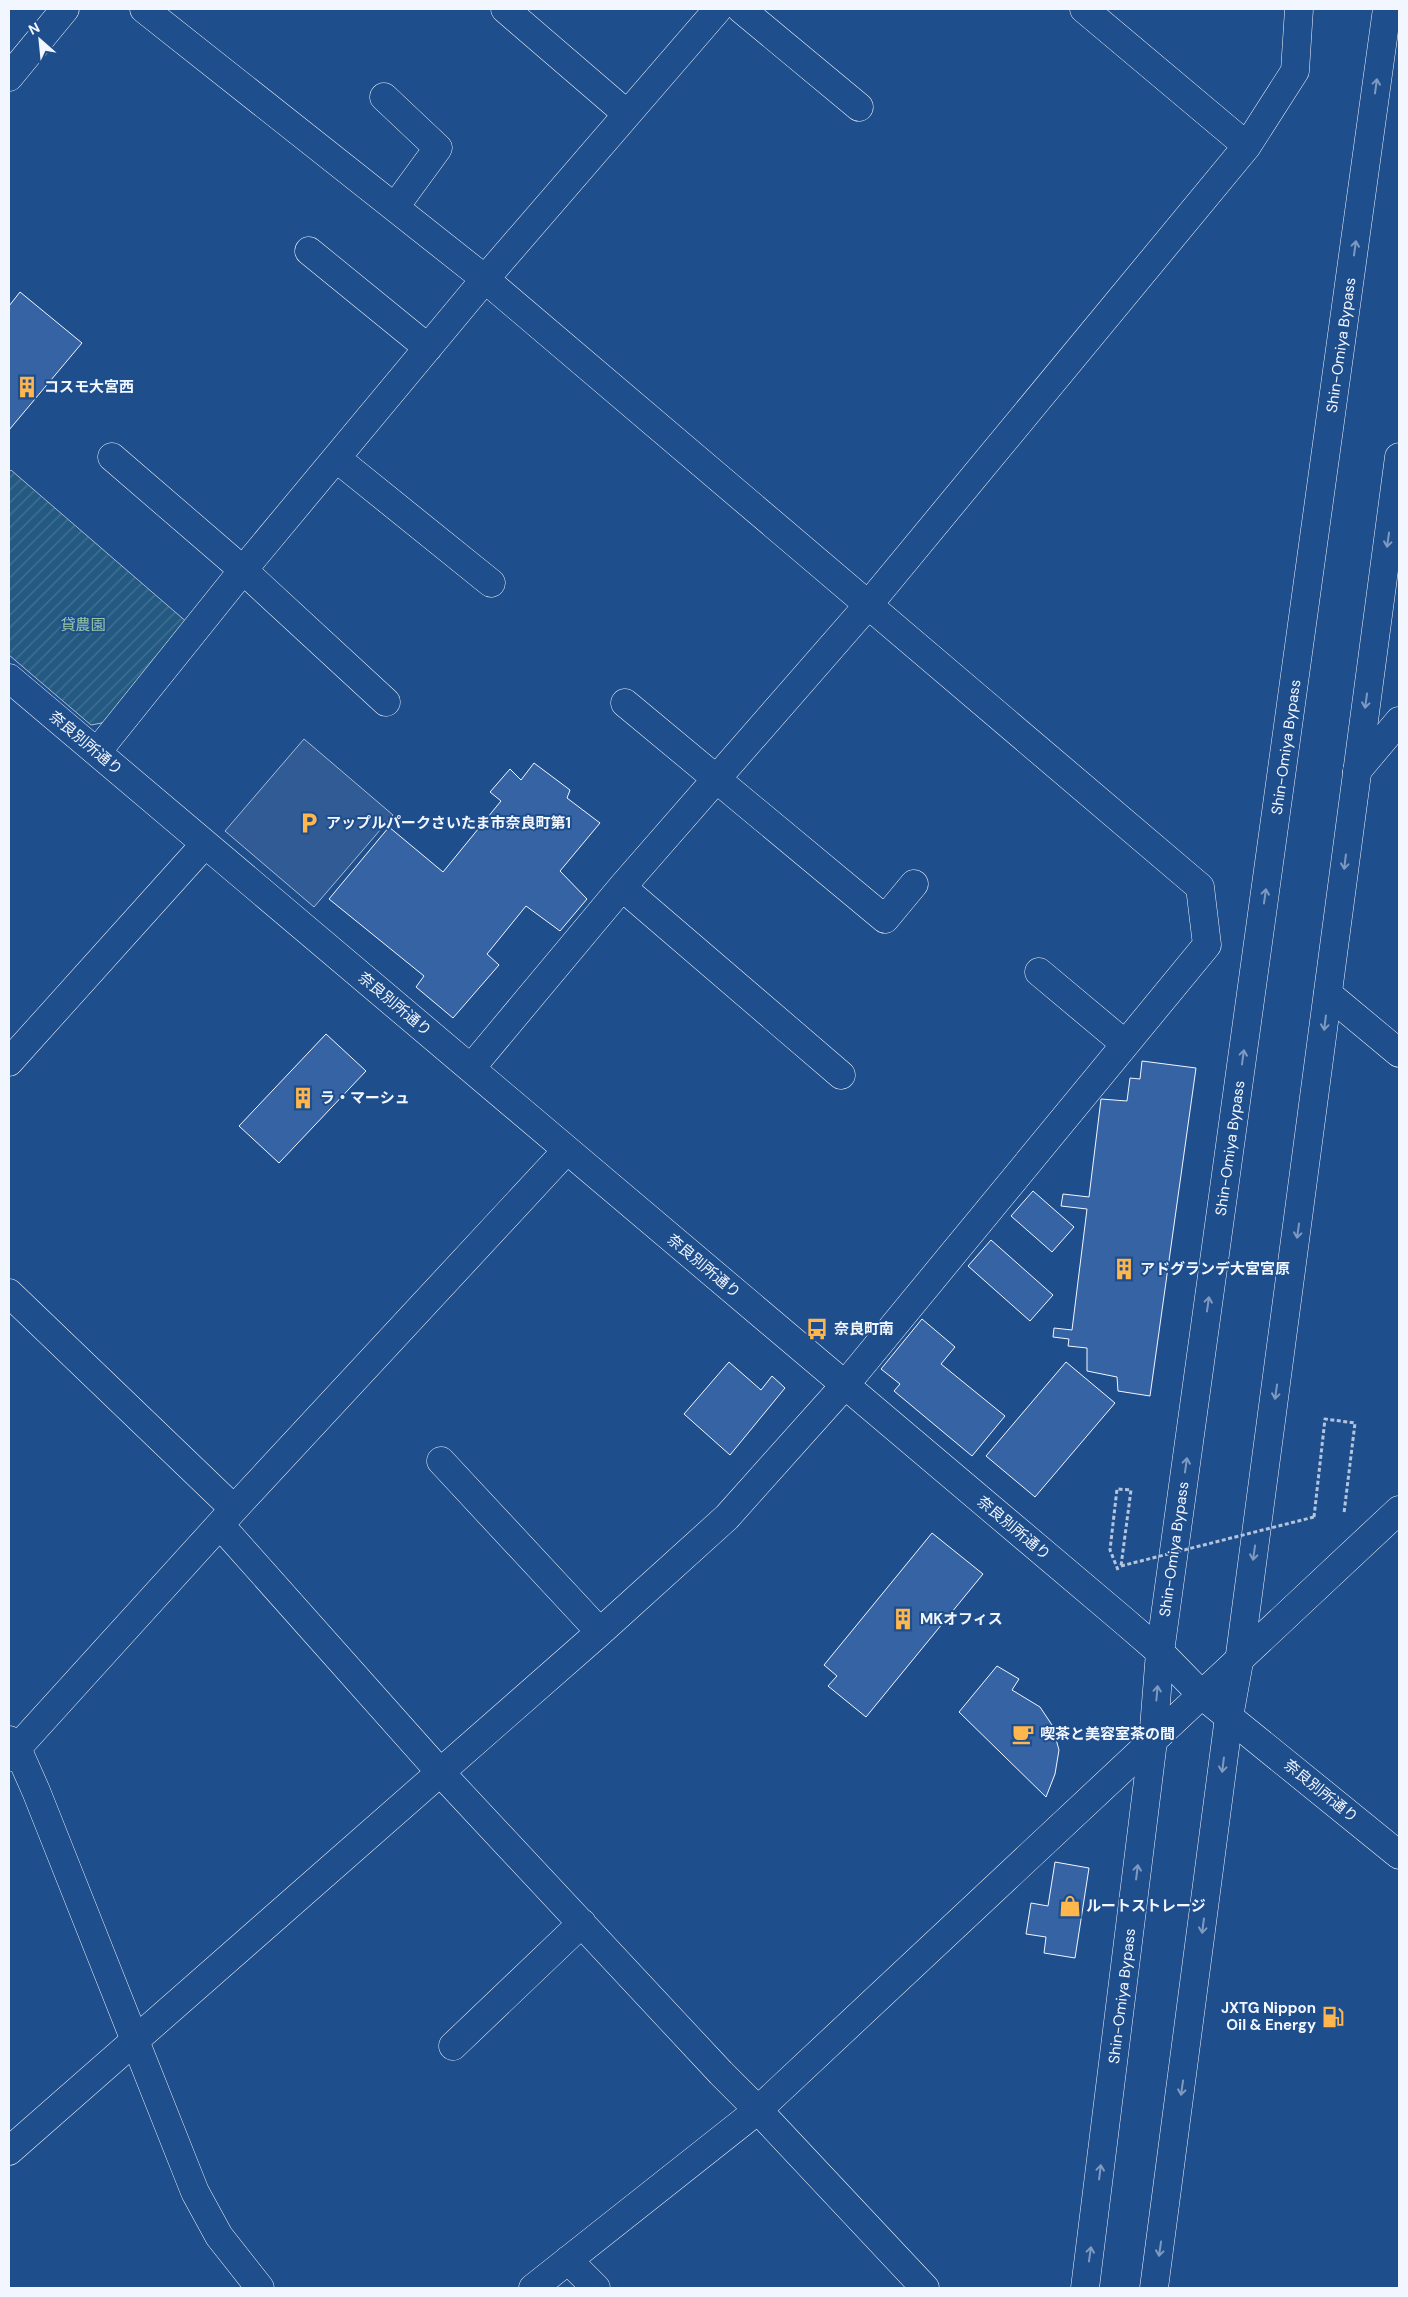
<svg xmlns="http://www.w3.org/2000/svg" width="1408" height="2297" font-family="'DM Sans','Noto Sans JP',sans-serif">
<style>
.garden{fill:url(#garden-furrows);stroke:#a8bbd7}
.parking{fill:#305b95;stroke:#a8bbd7}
.building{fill:#3563a3;stroke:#f2f6ff}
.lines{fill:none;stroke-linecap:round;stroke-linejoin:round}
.minor-casing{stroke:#f2f6ff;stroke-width:29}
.highway-casing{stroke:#f2f6ff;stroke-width:29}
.path{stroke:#b3c4dc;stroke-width:3;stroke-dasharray:4 2.5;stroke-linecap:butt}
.minor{stroke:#1f4e8c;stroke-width:28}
.highway{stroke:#1f4e8c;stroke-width:28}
.path-bridge{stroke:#b3c4dc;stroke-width:3;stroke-dasharray:4 2.5;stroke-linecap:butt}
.oneway{stroke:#7e9ac0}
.labels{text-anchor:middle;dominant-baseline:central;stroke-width:4;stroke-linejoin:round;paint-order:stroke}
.street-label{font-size:15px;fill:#f2f6ff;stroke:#1f4e8c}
.poi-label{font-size:15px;font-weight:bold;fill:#f2f6ff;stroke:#1f4e8c;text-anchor:start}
.park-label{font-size:15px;fill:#97c8a6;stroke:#1f4e8c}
</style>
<defs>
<pattern id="garden-furrows" width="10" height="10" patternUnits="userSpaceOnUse" patternTransform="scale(1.25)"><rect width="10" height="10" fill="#245a82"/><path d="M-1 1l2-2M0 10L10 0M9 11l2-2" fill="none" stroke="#447295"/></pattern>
</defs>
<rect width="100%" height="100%" fill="#1f4e8c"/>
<path class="garden" d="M11 470 189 624 112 721 91 725 9 655V472Z"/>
<path class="parking" d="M304 739 393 815 314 907 225 831Z"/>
<path class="building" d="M20 292 82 343 9 430V306Z
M534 763 570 790 567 798 600 823 560 871 587 899 560 931 526 906 487 954 499 965 453 1018 416 987 424 976 329 899 389 827 443 872 501 801 490 792 510 769 521 780Z
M326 1034 366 1071 279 1163 239 1126Z
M1142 1061 1196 1068 1150 1396 1118 1391 1117 1377 1087 1371V1348L1068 1346 1069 1339 1053 1337 1054 1328 1072 1330 1087 1209 1061 1206 1063 1194 1089 1197 1101 1099 1127 1101 1130 1078 1140 1079Z
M1033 1191 1074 1227 1052 1252 1011 1216Z
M991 1240 1053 1295 1030 1321 968 1266Z
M922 1319 955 1347 941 1364 1005 1416 972 1456 894 1391 900 1384 881 1369Z
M729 1362 761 1390 772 1376 785 1388 730 1455 684 1414Z
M1066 1362 1115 1403 1035 1497 986 1456Z
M932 1533 983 1574 866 1717 828 1686 837 1676 824 1665Z
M997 1666 1019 1679 1012 1690 1040 1707 1052 1725 1059 1750 1055 1774 1046 1797 959 1712Z
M1055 1862 1089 1868 1075 1958 1044 1953 1046 1937 1026 1934 1031 1903 1048 1906Z"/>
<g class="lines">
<g class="minor-casing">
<path id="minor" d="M505 9 627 114
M741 9 859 107
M1084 9 1247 146
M9 77 65 9
M384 97 438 148 395 207
M309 251 428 348
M112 457 243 570 386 702
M336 458 491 583
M9 678 1123 1620 1160 1652 1203 1696 1399 1855
M625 703 885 919 914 884
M97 752 243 570 485 279 718 9
M1357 771 1399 721
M622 887 841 1075
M1039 972 1125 1044
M1328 994 1399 1053
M9 1062 205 844
M471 1068 622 887 869 604 1247 146 1295 71 1299 9
M9 1293 234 1509
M441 1461 600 1632
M221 1526 440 1772 721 2073 758 2110 925 2288
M9 1740 17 1748 36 1791 195 2192 219 2236 260 2288
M9 1757 234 1509 567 1150
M453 2046 582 1923
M9 2151 600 1632 727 1517 845 1385 1207 945 1200 887 485 279 144 9
M568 2260 596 2288
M533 2288 758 2110 1399 1510"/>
</g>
<g class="highway-casing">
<path id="highway" d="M1085 2288 1153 1741 1160 1652 1387 9
M1154 2288 1229 1717 1239 1662 1399 457"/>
</g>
<path class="path" d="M1314 1517 1325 1419 1355 1423 1344 1513
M1118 1570 1110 1550 1117 1489 1131 1490 1121 1566"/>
<use href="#minor" class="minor"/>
<use href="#highway" class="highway"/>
<path class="path-bridge" d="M1121 1566 1314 1517"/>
</g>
<defs><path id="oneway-shaft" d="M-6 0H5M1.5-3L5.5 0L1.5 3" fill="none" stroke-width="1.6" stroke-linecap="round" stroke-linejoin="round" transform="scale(1.25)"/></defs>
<g class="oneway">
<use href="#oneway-shaft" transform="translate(1376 86) rotate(-82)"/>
<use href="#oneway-shaft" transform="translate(1355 248) rotate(-82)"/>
<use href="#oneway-shaft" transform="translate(1388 540) rotate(98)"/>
<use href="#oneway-shaft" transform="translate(1366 701) rotate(98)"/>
<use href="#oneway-shaft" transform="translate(1345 862) rotate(97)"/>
<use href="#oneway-shaft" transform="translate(1265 896) rotate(-82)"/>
<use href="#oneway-shaft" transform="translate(1325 1023) rotate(97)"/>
<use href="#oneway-shaft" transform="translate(1243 1057) rotate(-82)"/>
<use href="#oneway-shaft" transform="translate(1298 1231) rotate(98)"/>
<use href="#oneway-shaft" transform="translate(1208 1304) rotate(-82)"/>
<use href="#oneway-shaft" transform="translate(1276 1392) rotate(98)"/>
<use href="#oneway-shaft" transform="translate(1186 1465) rotate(-82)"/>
<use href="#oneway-shaft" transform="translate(1254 1553) rotate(98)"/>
<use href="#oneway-shaft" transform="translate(1157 1693) rotate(-85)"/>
<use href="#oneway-shaft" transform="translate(1223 1765) rotate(97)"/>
<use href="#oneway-shaft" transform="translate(1137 1872) rotate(-83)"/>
<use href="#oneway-shaft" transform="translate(1203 1926) rotate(97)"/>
<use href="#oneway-shaft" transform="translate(1182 2088) rotate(98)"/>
<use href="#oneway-shaft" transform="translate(1100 2172) rotate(-83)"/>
<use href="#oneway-shaft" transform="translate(1160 2249) rotate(98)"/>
<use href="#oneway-shaft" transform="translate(1090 2254) rotate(-82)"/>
</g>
<defs>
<g id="building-bare" transform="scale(1.725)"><path d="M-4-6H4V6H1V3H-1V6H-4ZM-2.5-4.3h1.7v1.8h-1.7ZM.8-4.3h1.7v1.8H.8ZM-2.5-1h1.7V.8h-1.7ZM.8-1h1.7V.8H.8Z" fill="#ffb74d" stroke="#1f4e8c" stroke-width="2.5" paint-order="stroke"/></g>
<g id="parking-bare" transform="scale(1.725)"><path d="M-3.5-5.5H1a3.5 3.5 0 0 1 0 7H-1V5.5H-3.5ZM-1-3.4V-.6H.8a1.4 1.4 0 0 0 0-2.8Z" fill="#ffb74d" stroke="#1f4e8c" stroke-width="2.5" paint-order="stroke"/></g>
<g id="bus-bare" transform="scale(1.725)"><path d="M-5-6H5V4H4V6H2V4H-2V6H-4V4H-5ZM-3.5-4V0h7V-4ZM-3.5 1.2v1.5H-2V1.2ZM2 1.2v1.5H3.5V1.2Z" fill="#ffb74d" stroke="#1f4e8c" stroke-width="2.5" paint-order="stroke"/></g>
<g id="cafe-bare" transform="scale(1.725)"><path d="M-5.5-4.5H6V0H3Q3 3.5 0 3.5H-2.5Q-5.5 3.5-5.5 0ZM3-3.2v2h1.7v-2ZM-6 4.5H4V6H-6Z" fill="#ffb74d" stroke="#1f4e8c" stroke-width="2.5" paint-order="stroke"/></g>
<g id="shop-bare" transform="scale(1.725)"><path d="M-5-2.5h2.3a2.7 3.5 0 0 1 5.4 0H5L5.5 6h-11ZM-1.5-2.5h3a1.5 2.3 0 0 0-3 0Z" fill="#ffb74d" stroke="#1f4e8c" stroke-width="2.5" paint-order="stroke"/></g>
<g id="fuel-bare" transform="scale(1.725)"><path d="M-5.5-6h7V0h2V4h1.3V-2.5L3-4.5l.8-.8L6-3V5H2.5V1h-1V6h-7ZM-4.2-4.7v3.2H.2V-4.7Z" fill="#ffb74d" stroke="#1f4e8c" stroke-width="2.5" paint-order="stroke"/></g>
</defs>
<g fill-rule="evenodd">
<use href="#building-bare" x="27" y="387"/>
<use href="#parking-bare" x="309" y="823"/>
<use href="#building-bare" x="303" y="1098"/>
<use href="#building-bare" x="1124" y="1269"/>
<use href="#bus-bare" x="817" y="1329"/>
<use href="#building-bare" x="903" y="1619"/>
<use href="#cafe-bare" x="1023" y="1734"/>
<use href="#shop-bare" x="1070" y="1906"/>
<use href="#fuel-bare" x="1333" y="2017"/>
</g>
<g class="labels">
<g class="street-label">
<text transform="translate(1341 345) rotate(-82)">Shin-Omiya Bypass</text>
<text transform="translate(86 743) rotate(40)">奈良別所通り</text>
<text transform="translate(1286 747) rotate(-82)">Shin-Omiya Bypass</text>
<text transform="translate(395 1004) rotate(40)">奈良別所通り</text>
<text transform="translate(1230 1148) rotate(-82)">Shin-Omiya Bypass</text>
<text transform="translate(704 1266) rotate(40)">奈良別所通り</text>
<text transform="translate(1014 1528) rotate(40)">奈良別所通り</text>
<text transform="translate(1174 1549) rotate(-82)">Shin-Omiya Bypass</text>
<text transform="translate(1321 1791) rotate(39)">奈良別所通り</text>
<text transform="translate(1122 1996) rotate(-83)">Shin-Omiya Bypass</text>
</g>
<g class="poi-label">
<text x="44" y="387">コスモ大宮西</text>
<text x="326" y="823">アップルパークさいたま市奈良町第1</text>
<text x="320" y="1098">ラ・マーシュ</text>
<text x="1140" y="1269">アドグランデ大宮宮原</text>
<text x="834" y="1329">奈良町南</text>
<text x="920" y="1619">MKオフィス</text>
<text x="1040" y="1734">喫茶と美容室茶の間</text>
<text x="1086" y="1906">ルートストレージ</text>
<text x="1316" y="2008" text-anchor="end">JXTG Nippon<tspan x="1316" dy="17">Oil &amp; Energy</tspan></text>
</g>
<g class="park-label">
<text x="83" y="625">貸農園</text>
</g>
</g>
<rect width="1408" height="2297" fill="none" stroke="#f2f6ff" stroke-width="20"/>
<g transform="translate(40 40) rotate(333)" stroke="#1f4e8c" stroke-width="4" paint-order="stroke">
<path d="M0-4L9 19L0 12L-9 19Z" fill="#f2f6ff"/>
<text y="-8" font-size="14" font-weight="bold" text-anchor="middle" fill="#f2f6ff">N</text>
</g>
</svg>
